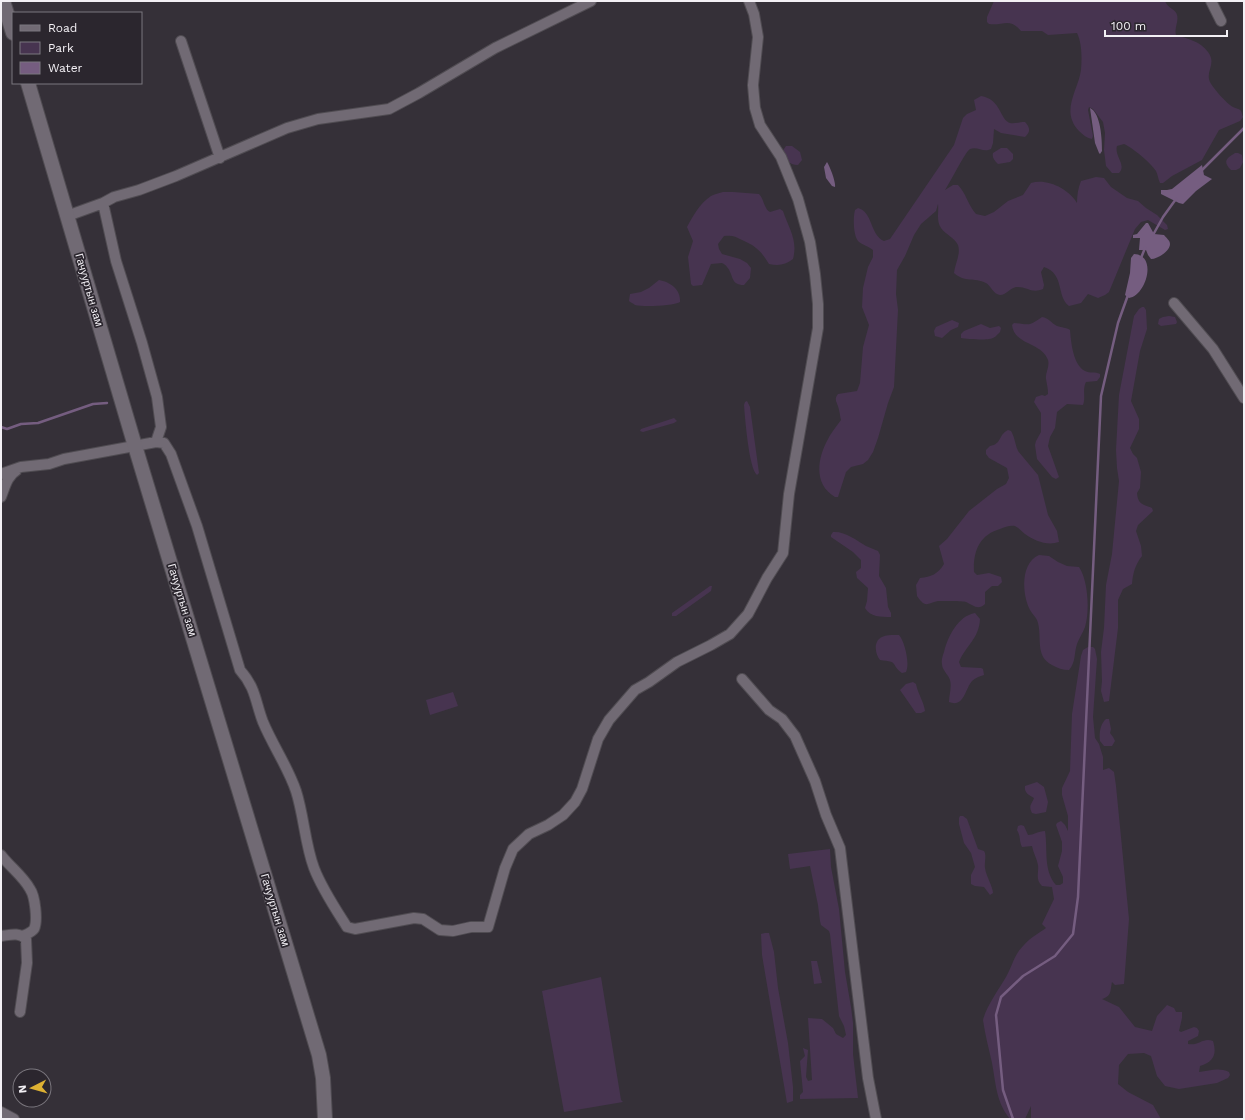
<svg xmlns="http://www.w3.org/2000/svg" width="1245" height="1120" font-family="'Work Sans',sans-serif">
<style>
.green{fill:#473450}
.water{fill:#755d80}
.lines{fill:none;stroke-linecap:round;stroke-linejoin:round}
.stream{stroke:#755d80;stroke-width:2.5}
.street-casing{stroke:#504c52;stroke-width:12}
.secondary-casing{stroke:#504c52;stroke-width:16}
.street{stroke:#716a74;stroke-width:10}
.secondary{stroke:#716a74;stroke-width:14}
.labels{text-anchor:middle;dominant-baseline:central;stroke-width:3.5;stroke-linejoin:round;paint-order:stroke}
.street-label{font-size:11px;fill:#f3f0f5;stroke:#2b262e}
</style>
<rect width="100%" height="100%" fill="#353038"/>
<path class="green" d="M994 1H1165C1167 8 1176 9 1177 15 1179 21 1174 28 1176 35 1188 39 1200 41 1208 52 1217 64 1205 71 1210 82 1213 88 1227 104 1233 107 1236 109 1239 108 1241 111 1242 113 1242 115 1243 117L1240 121 1219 130 1202 160 1172 176 1163 183H1160C1158 179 1158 175 1156 171 1151 163 1133 148 1124 144L1117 146C1114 156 1127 165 1119 173H1112L1106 166 1104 150 1105 133 1103 122 1093 109 1089 107 1088 110 1093 136 1092 139C1087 138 1083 135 1079 131 1060 111 1078 91 1081 70 1082 58 1082 43 1077 33L1048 35 1042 31H1021C1010 17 1003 26 989 24L987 22V17Z
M981 96C1001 99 1000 120 1010 123 1014 124 1020 122 1025 122 1030 127 1031 132 1025 137L1001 133 994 129 993 143 991 149C983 153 978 146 970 149 965 152 950 183 945 190L953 185H958C966 193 968 205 976 214L985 216 994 212 1008 201 1023 195 1031 183C1047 178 1069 189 1077 203 1077 196 1078 188 1081 181L1096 177 1104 178 1111 187 1127 198 1138 201 1146 208 1157 215 1167 225 1168 229 1165 230 1148 220 1141 222 1135 229 1109 292 1105 295 1098 298 1088 294 1081 303 1069 306C1056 296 1065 274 1044 267L1041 272 1044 285 1043 289C1031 294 1027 286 1016 287 1010 288 1006 295 1000 295 993 294 991 286 986 283 974 277 965 283 954 273 955 264 961 254 958 245 954 237 946 235 941 228 936 221 939 211 938 204L936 211 921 224 914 235 905 256 897 270 896 294 898 310 894 387 888 403 878 438 873 452 868 460 863 464 851 467 846 472 838 497H835C814 485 817 460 827 441 830 434 836 427 841 420 840 417 840 413 839 410 838 403 833 400 838 394L857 391 860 383 863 347 869 325 862 307 863 288 868 267 873 257V250C868 246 863 245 859 242 853 237 853 217 855 210L858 208C873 212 870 235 884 241L890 239 954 145 963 118 967 114 976 110 974 100Z
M786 146H792L800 152 802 160 798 165C789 165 785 159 782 152Z
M1001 148H1007L1013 154V159L1010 162 998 164C994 160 992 158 993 153Z
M1235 153H1238L1242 155 1243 162 1240 168 1236 170H1231C1222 161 1227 158 1235 153Z
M723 192H733L759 194C764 199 764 209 770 212L780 209 783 211C789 229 798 240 793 259 785 265 779 266 769 264 761 251 756 246 742 240 735 236 732 235 724 236L718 244 719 249 722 254 740 259 747 263 751 268 750 278 744 285C730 285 734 275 727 267 726 265 724 264 722 263L711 264 702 285 693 286 691 284 688 257 693 241 687 227C693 216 700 203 711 196 714 194 720 193 723 192Z
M659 280C670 282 681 289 680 302 673 306 643 307 635 305 634 304 630 302 629 301L630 294 641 292 649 288Z
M1142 307H1144L1146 310 1147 329 1140 351 1131 401 1139 419V429L1130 448 1133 454 1137 458 1141 472 1140 488 1137 493C1138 505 1143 504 1152 508L1153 511 1138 525 1136 531 1141 546 1142 556C1135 565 1133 573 1132 584L1123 589 1118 600V628L1109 701 1104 702 1101 691 1102 681 1101 652 1104 628 1106 585 1112 554 1119 481 1117 468 1116 450 1119 395 1134 316 1139 309Z
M1169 316 1175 317 1177 322 1176 324 1161 326 1158 324 1159 319 1163 317Z
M1042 317C1049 318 1051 323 1057 326 1062 328 1066 327 1070 330 1071 342 1073 365 1085 371 1090 374 1095 371 1100 374V377L1097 381 1086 382C1082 390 1086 397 1083 405L1067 404 1057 412 1055 428 1050 437 1048 446 1059 477 1056 479 1052 477 1037 459 1035 445 1036 441 1041 432V413L1034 402 1036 397 1042 395 1045 396 1048 394C1048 388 1047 385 1046 379 1045 373 1050 367 1048 360 1042 342 1014 345 1012 325L1014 323C1030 324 1028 327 1042 317Z
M952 320 959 323 958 327 951 330 942 338 935 336 934 331 936 327Z
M981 324 990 328 999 326 1001 328 1000 332C997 335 994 339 989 339 985 340 965 339 961 338V334L964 331Z
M747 401 750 407 759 473 757 475C749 469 745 418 744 405L745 402Z
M674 418 677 421 674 423 643 432 640 431 641 429Z
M1008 430 1011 431C1015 438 1015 444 1018 451L1038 475 1048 515 1057 531 1059 542C1047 546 1035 541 1025 534 1022 532 1019 528 1015 526 1010 525 1005 527 1000 529 979 535 973 552 974 572L977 575 989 573 1001 577 1002 582 998 586H992L985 592V604C978 611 973 605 966 602 963 601 942 601 938 601 927 603 926 609 917 596L916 585 920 578C931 577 938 574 944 564L939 546 947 539 969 511 997 489 1006 484 1009 478 1007 468 989 458 986 454V450L990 446C1002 444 998 435 1008 430Z
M833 532C845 531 856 540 866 546 870 548 874 549 878 551L880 555 879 576 886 588 888 607 891 613V617C881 617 870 617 865 608L867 601 868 588 857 578 856 572 861 568V560L853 552 831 537V535Z
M1039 555 1049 556 1058 562 1067 566 1079 567C1088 580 1090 611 1085 627 1083 633 1079 638 1077 644 1074 653 1076 662 1069 670 1063 670 1057 668 1052 665 1035 656 1042 639 1038 623 1037 618 1033 615 1030 610 1022 595 1020 563 1039 555Z
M710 586H712L711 591 676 616H672V613Z
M975 613 980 619C979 639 966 645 959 662L961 667 981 668 983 669 984 675C980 676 975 678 972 681 965 689 964 708 949 702 949 695 952 687 950 680 948 674 942 670 942 664 941 660 943 655 944 652 948 636 958 616 975 613Z
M895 635H899C905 642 910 664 906 672L902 673C890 664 900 662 880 660 875 654 873 641 882 637 886 635 891 635 895 635Z
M1088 647H1093L1095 649 1097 659 1093 717 1095 738 1099 744 1103 757V770L1109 768 1114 772 1116 786 1129 919 1124 984 1115 985 1112 982C1110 991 1112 996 1102 999L1119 1007 1135 1027 1152 1031 1157 1016 1167 1005 1174 1008 1176 1012H1182V1018L1179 1031 1181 1032 1194 1027 1197 1028 1199 1031 1198 1036 1188 1041V1044C1199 1046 1203 1037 1213 1041 1217 1054 1214 1062 1200 1066L1199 1072C1210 1071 1218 1067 1229 1072L1230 1075 1228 1078 1217 1083 1179 1089 1165 1086 1157 1076 1151 1056 1144 1053 1128 1054 1119 1065 1118 1084 1128 1092 1153 1105 1161 1119H1031V1106L1025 1119H1010C996 1102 996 1084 992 1063 989 1049 985 1035 983 1020 986 1007 999 989 1006 977 1013 965 1013 956 1024 945 1030 938 1039 933 1046 928L1042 924 1054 899 1052 887 1042 886C1035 879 1039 873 1038 865 1037 859 1033 852 1032 846L1022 847C1019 841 1021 837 1017 830L1018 826 1021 825 1024 826 1028 835C1034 835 1038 831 1045 831 1048 850 1043 870 1056 885H1060L1063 883V877L1058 866 1062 851V842L1056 825 1057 823 1061 821 1065 825 1068 831V816L1062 795V788L1070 771 1072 714 1081 656 1083 650Z
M913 682 916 684C918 694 924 702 925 711L921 713H916L900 690 906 684Z
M453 692 458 706 430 715 426 700Z
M1106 719H1109L1111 729 1110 733 1113 737 1115 741 1112 746H1104L1100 741C1099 734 1100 724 1106 719Z
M1037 782 1044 787 1048 802 1046 812 1036 814 1032 813C1028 805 1032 804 1034 798 1029 795 1024 793 1025 786Z
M960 816H963L967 819 978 849 984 851C987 856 984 862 985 868 986 876 993 887 993 893L990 895 984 887 975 886 971 884V875L975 867 971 853 964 843 959 824V818Z
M830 849 831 867 839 909 845 972 851 1007 853 1023V1054L858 1098 800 1099V1095L803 1092 800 1061 805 1056 803 1048 808 1050 806 1077 808 1081 812 1080 808 1018 822 1019 833 1028 836 1034 843 1038 846 1035 844 1026 839 1016 830 934 829 931 821 925 820 921 818 905 810 866 790 869 788 854Z
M765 933H769L774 952 778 988 788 1043 793 1087V1101L787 1103 762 955 761 934Z
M811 961H817L822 983 814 984Z
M601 977 621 1100 623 1102 564 1112 542 991Z"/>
<path class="water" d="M1090 108C1101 113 1102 140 1102 151L1100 154 1099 153 1095 143Z
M827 162C830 167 836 182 835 187L832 186 826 178 824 167Z
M1202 165 1204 175 1212 179 1196 191 1183 204 1179 203 1161 194V190H1167L1172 189Z
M1146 223H1148L1154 234 1164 235C1166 238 1170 240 1170 244 1170 251 1158 259 1151 259L1148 255 1146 250H1139L1140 238H1133V235L1137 234Z
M1134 254C1158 255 1146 296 1129 298L1125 295 1130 273 1131 258Z"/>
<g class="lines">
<path class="stream" d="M1202 170 1244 128
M1153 235 1163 217 1176 199
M1141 258 1145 248
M1 427 7 429 21 424 38 423 93 404 107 403
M1013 1119 1003 1090 996 1015 1001 997 1023 976 1055 956 1073 934 1078 897 1101 396 1118 323 1128 295"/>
<g class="street-casing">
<path id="street" d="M1211 1 1221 21
M181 41 220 158
M67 216 103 203
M1174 303 1213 349 1244 398
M156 442 161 427 157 397 142 343 116 261 103 203 114 197 139 190 176 176 287 128 318 119 389 109 419 93 495 48 591 1
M1 474 21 467 49 464 64 459 156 442 164 443 171 454 197 526 240 670C256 688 255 701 263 722 273 746 288 767 296 791 304 816 305 844 314 868 322 889 335 908 347 927L355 929 414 918 423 919 440 930 453 931 471 927H488L505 868 513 849 529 834 548 825 563 815 575 802 582 789 598 739 609 720 635 690 649 682 677 662 711 645 730 634 748 614 767 578 783 553 789 494 818 328V304L815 274 810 242 798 199 781 157 760 125 755 108 753 85 758 37 754 14 749 1
M1 497C5 487 7 476 17 470
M742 679 769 710 782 719 795 736 815 781 826 815 840 848 868 1078 876 1119
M1 855C10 867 23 876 30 889 35 896 38 921 34 929 32 932 27 934 23 936
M1 936C10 935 19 932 26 939L27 963 20 1012
M1 1112 14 1119"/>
</g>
<g class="secondary-casing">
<path id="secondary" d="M3 1 13 33
M28 83 135 446 319 1055 323 1078 325 1119"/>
</g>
<use href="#street" class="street"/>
<use href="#secondary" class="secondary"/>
</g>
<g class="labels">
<g class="street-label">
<text transform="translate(89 290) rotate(74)">Гачууртын зам</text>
<text transform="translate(182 600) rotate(73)">Гачууртын зам</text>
<text transform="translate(275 910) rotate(73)">Гачууртын зам</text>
</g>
</g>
<rect width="1245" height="1120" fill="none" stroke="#f3f0f5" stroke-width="4"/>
<rect x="12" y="12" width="130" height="72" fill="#2b262e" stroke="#7b777e"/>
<rect x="20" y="25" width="20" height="6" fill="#716a74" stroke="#7b777e"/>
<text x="48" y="32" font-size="12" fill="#f3f0f5">Road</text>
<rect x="20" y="42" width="20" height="12" fill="#473450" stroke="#7b777e"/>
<text x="48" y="52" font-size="12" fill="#f3f0f5">Park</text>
<rect x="20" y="62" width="20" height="12" fill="#755d80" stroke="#7b777e"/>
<text x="48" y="72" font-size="12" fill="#f3f0f5">Water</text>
<g transform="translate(32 1088) rotate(264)"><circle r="19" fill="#2b262e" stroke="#7b777e"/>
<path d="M0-3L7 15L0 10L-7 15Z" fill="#deb133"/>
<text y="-6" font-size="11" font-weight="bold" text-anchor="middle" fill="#f3f0f5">N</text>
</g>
<path d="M1105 30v6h122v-6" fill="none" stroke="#f3f0f5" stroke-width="2"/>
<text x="1111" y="30" font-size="12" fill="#f3f0f5" stroke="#2b262e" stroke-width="3" paint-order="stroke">100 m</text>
</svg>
